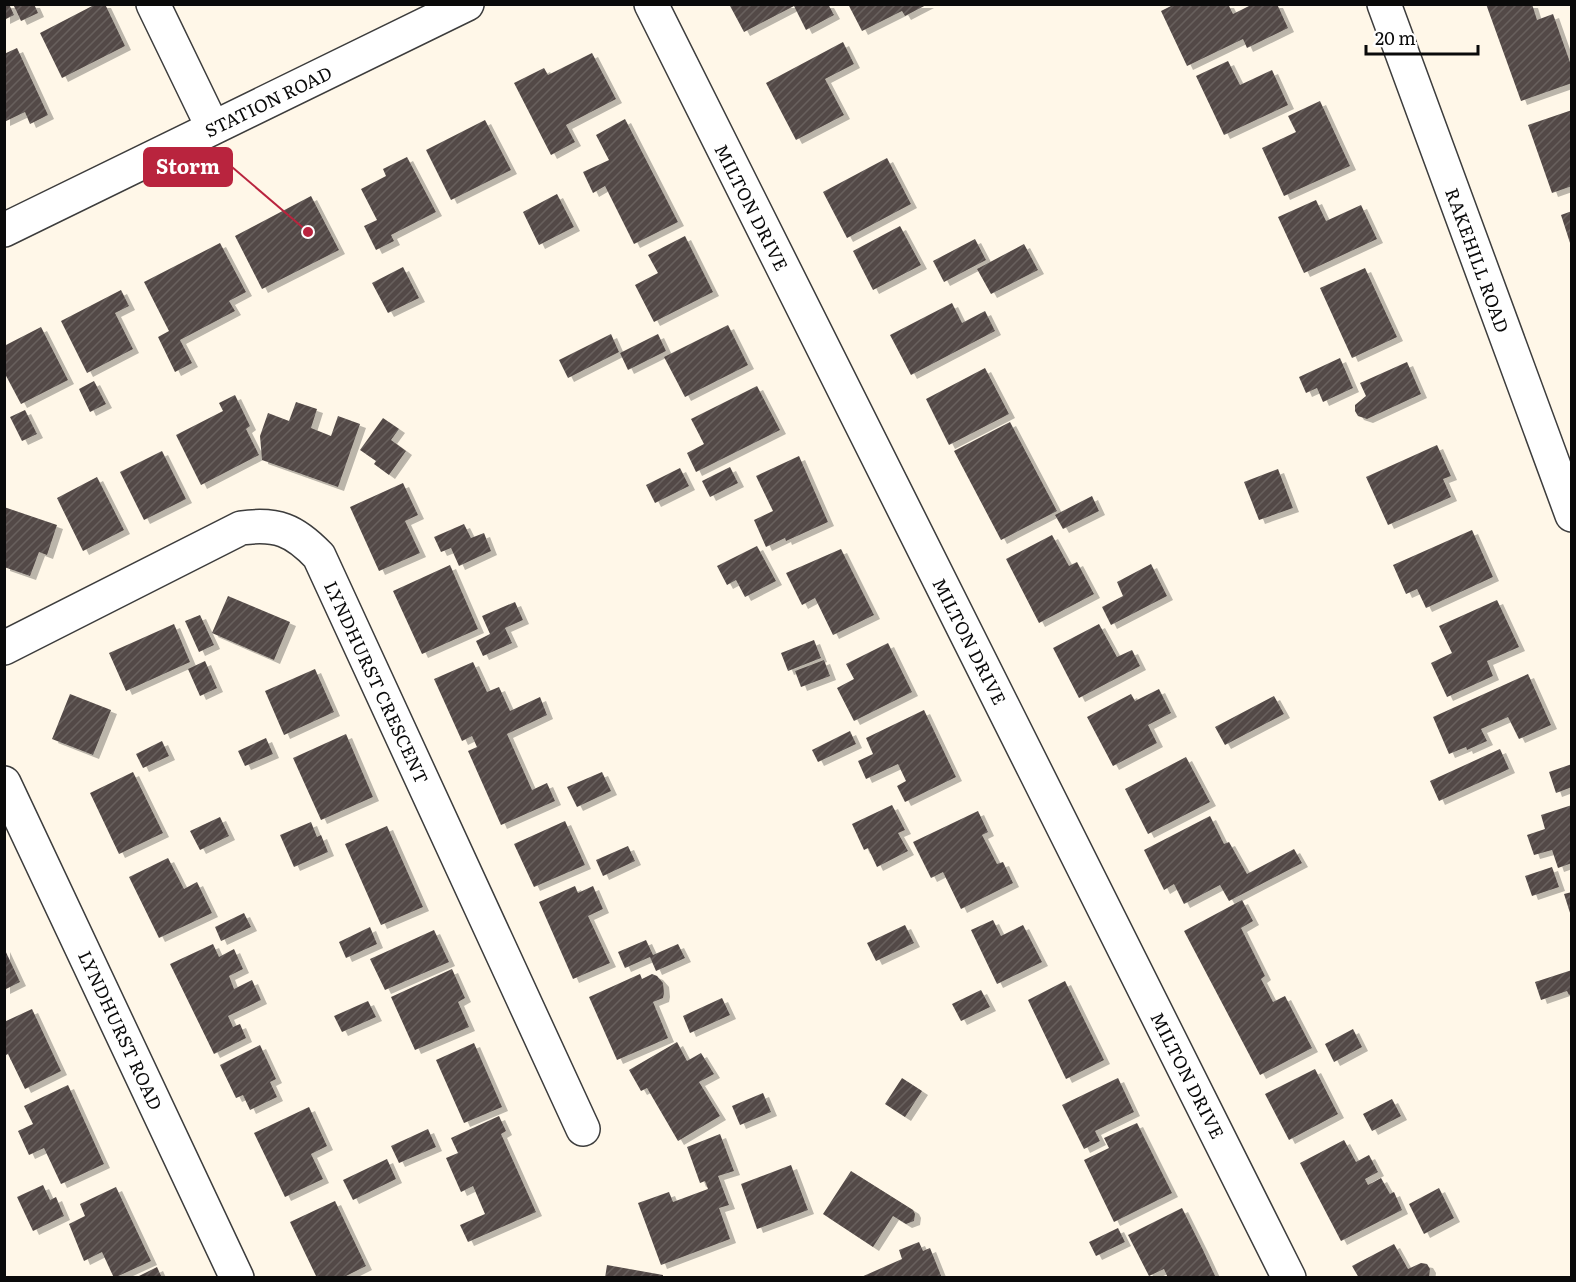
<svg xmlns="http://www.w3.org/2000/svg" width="1576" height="1282" font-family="Literata,serif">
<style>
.building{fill:url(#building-hatch);filter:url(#shadow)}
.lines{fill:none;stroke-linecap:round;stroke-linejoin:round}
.minor-casing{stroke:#3d3d3d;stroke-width:36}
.minor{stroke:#fff;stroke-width:33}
.labels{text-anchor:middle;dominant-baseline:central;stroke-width:6;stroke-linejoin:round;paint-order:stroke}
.street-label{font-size:18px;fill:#0a0a0a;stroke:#fff}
.leader{fill:none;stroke:#b9243e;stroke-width:2}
.callout-dot{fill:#b9243e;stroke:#fff;stroke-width:2}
.callout{fill:#b9243e;stroke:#b9243e;stroke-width:2}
.callout-label{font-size:20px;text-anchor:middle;font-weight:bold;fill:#fff}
</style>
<defs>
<pattern id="building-hatch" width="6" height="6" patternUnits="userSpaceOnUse" patternTransform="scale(1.5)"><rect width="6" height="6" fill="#534a47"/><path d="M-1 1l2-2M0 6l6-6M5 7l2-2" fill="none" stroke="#67605d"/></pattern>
<filter id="shadow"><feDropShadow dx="6" dy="4" stdDeviation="0" flood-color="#0004"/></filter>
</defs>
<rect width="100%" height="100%" fill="#fff7e8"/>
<path class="building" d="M4 4H9L14 15 4 20Z
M13 4H34L38 13 21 21Z
M96 4H105L125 46 62 78 40 33Z
M729 4H828L834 15 806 30 794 6 744 32Z
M848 4H928L905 16 902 11 862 31Z
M1175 4H1228L1233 14 1253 4H1277L1288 28 1247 48 1243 39 1187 66 1161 11Z
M1486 4H1532L1537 20 1553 14 1572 68V83L1521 101Z
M843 42 854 64 825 79 844 115 796 140 766 83Z
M17 48 48 115 30 124 25 112 4 122V54Z
M592 53 616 99 566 125 575 142 551 155 514 83 544 68 548 75Z
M1228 61 1240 85 1272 70 1288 105 1224 135 1196 76Z
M1320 101 1350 166 1284 196 1262 148 1296 132 1288 116Z
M1572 110V186L1552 193 1528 125Z
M625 119 678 222 634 244 605 186 593 193 583 172 609 160 596 135Z
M485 120 511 170 451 200 426 150Z
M407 157 436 212 391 235 394 241 376 250 364 226 377 220 361 189 386 176 383 169Z
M887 158 911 204 847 238 823 192Z
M557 194 574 227 539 245 523 212Z
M311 196 339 250 262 289 235 236Z
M1316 200 1326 221 1361 205 1377 239 1304 273 1278 217Z
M1572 211V246H1571L1561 215Z
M900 226 921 265 873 290 853 251Z
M685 236 713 292 654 322 635 285 658 273 648 255Z
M975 239 986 260 944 282 933 261Z
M220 243 246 292 229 301 235 311 180 340 192 363 175 372 158 337 169 331 144 282Z
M1024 244 1038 270 991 294 977 269Z
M403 267 419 298 388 313 372 283Z
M1365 268 1397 337 1352 358 1320 288Z
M121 290 129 306 115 313 133 349 87 373 61 321Z
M952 303 962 323 985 311 995 331 911 375 890 335Z
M728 325 748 365 685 397 664 357Z
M41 327 68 380 21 404 4 372V346Z
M611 334 619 352 568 378 559 360Z
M658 334 666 351 628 370 620 353Z
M1340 358 1353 388 1323 402 1317 388 1306 393 1299 377Z
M1407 362 1421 394 1367 419 1358 416 1355 411V405L1366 396 1360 383Z
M985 368 1009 414 949 445 926 399Z
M94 381 106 404 90 412 79 389Z
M757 386 780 430 696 472 687 453 704 444 691 419Z
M235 395 250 426 246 429 259 455 201 485 176 435 223 411 219 403Z
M296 402 317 409 311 428 331 436 338 416 360 424 338 487 262 460 260 436 268 413 289 421Z
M25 410 37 434 22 441 10 417Z
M383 418 399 429 391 440 406 451 389 475 374 464 376 461 360 450Z
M1010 422 1057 511 1001 540 954 451Z
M1437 445 1451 476 1443 479 1451 497 1388 525 1366 477Z
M162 451 186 499 144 520 120 472Z
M799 456 828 522 786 541 785 538 766 547 754 520 773 511 756 476Z
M730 467 738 483 710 497 702 481Z
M680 468 689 486 655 503 646 485Z
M1278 469 1293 508 1259 520 1244 482Z
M97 477 124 530 83 551 57 498Z
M403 483 418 515 405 521 420 553 379 571 350 507Z
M1092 496 1099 511 1063 529 1055 515Z
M4 507 57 525 47 555 39 552 30 576 4 567Z
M464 524 471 538 484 533 491 551 459 566 451 548 441 552 434 537Z
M1472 530 1493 577 1426 608 1417 589 1406 594 1393 565Z
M1052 535 1069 566 1077 562 1094 594 1039 623 1006 559Z
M757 546 776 581 745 597 736 580 727 585 717 566Z
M841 549 874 615 833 635 815 598 802 605 786 573Z
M1151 564 1167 596 1111 625 1102 607 1123 596 1117 582Z
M450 565 478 629 422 654 393 591Z
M228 596 290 622 274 660 212 633Z
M1497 600 1519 647 1487 661 1493 676 1447 697 1431 663 1452 653 1439 626Z
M515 602 523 620 505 628 512 643 483 656 476 641 490 634 482 616Z
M200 615 214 645 199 652 185 621Z
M174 624 190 662 126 691 109 653Z
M1099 624 1117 657 1132 650 1140 666 1079 698 1053 648Z
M814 640 821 658 788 671 781 653Z
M888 643 912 692 854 721 837 688 854 679 846 664Z
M824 660 830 676 801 687 795 671Z
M205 661 217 688 200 696 188 669Z
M473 662 487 692 499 687 510 711 540 697 547 715 507 734 532 790 547 783 555 801 501 825 468 751 477 747 472 736 462 741 434 679Z
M315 669 334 712 284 735 265 691Z
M1528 674 1551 725 1519 739 1508 717 1481 729 1487 741 1467 750 1466 747 1449 754 1433 717Z
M1159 689 1171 713 1148 725 1157 743 1113 766 1087 717 1131 694 1135 701Z
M70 694 111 710 93 755 52 739Z
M1274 696 1284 714 1225 745 1215 727Z
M924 710 956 777 905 802 897 786 906 781 898 764 866 779 858 761 873 754 866 738Z
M850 731 856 744 818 762 812 750Z
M346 734 373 797 321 820 293 758Z
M266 738 273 754 245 766 238 751Z
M162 741 169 756 143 768 136 754Z
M1500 749 1509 769 1439 801 1430 781Z
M1186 757 1210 802 1148 834 1125 789Z
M1572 764V787L1556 793 1549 772Z
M133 772 163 833 119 854 90 793Z
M602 772 611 791 577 807 567 787Z
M892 805 905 830 898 833 908 851 877 867 868 848 864 850 852 824Z
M1572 805V863L1558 868 1552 850 1534 855 1527 835 1545 829 1541 815Z
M978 811 988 832 982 835 997 864 1003 862 1013 883 961 909 943 872 931 878 913 842Z
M1210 816 1224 844 1229 842 1247 874 1294 849 1302 863 1229 901 1220 885 1184 904 1174 884 1164 890 1144 850Z
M220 817 229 836 200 850 190 831Z
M565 821 585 865 534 887 514 844Z
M311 822 317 837 321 835 328 852 294 867 280 835Z
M387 826 423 907 381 925 345 844Z
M628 846 635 861 603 876 596 860Z
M168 858 184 889 197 882 212 913 159 938 129 877Z
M1552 867 1559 887 1532 896 1525 876Z
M575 886 578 893 593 886 603 909 588 916 610 963 573 979 539 902Z
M1572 892V916H1571L1564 894Z
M1242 900 1253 921 1241 928 1265 976 1261 979 1273 1002 1285 996 1312 1048 1260 1075 1184 931Z
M244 913 251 927 221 941 215 927Z
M993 920 1001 936 1023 925 1042 962 997 984 971 930Z
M905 925 914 943 876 961 867 943Z
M370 927 377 944 346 958 339 942Z
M434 930 449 962 385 990 370 959Z
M646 940 653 955 678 944 685 958 656 971 650 957 625 968 618 952Z
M213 944 219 957 234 949 243 969 229 976 234 989 252 980 261 1000 228 1016 233 1027 240 1024 246 1038 214 1054 170 964Z
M4 948 20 982 4 990Z
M452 969 465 998 458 1002 469 1027 415 1050 391 997Z
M1572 970V994L1569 995 1567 991 1541 1000 1535 982Z
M640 974 642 979 652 974 657 976 663 983 664 993 663 998 653 1002 668 1038 617 1060 589 997Z
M1065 981 1104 1060 1066 1079 1028 1000Z
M981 990 990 1007 961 1021 952 1004Z
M722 998 730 1015 690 1033 683 1016Z
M368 1001 376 1017 342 1032 334 1016Z
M32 1009 61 1071 25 1089 8 1054 4 1056V1022Z
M1353 1029 1362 1047 1334 1062 1325 1044Z
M677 1042 687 1061 701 1053 714 1074 699 1082 720 1116 678 1141 647 1088 641 1091 629 1070Z
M474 1043 502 1107 464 1123 436 1060Z
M260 1045 276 1079 270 1082 277 1097 250 1110 243 1095 236 1098 220 1065Z
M1315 1069 1338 1114 1289 1140 1265 1094Z
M902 1078 922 1091 905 1117 885 1104Z
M1118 1078 1134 1112 1095 1131 1100 1141 1084 1149 1062 1105Z
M68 1085 104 1164 61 1184 44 1148 29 1155 18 1131 33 1124 24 1106Z
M763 1093 771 1112 740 1125 732 1106Z
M1392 1099 1401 1116 1372 1131 1363 1114Z
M309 1107 327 1146 311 1154 323 1179 285 1197 254 1133Z
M499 1116 506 1131 501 1134 536 1212 468 1242 460 1225 485 1214 473 1186 461 1192 446 1158 458 1153 451 1138Z
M1137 1123 1172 1193 1114 1222 1084 1160 1109 1148 1104 1138Z
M428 1129 436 1147 399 1163 391 1146Z
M720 1134 734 1171 718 1176 729 1205 719 1208 730 1239 661 1265 638 1203 669 1192 673 1202 708 1189 705 1181 700 1183 687 1147Z
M1344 1140 1356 1162 1369 1155 1378 1172 1365 1179 1368 1185 1381 1178 1390 1194 1394 1192 1402 1210 1341 1241 1300 1163Z
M387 1159 396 1179 353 1200 343 1180Z
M791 1165 808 1210 757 1229 741 1184Z
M851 1171 913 1210 915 1214 914 1221 906 1224 893 1216 873 1247 823 1214Z
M43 1185 50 1200 56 1197 64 1216 33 1231 17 1197Z
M116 1187 151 1261 114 1278 102 1252 84 1261 69 1224 85 1216 80 1204Z
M1439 1188 1454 1218 1424 1234 1409 1204Z
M335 1201 366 1266 342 1278H317L290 1222Z
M1182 1208 1203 1250 1216 1278H1168L1164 1269 1149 1276 1128 1235Z
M1118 1228 1125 1242 1096 1256 1089 1242Z
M919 1242 923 1251 930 1248 942 1278H859L902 1259 899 1250Z
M1394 1244 1408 1269 1421 1263 1427 1264 1430 1269 1429 1277 1359 1278 1352 1266Z
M607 1265 663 1275V1278H605Z
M157 1267 162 1278H135Z"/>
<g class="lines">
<g class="minor-casing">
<path id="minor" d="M153 4 213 128
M651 4 1289 1278
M1384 4 1572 515
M4 230 467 4
M4 648 241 528C277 523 294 530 319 556L583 1129
M4 783 237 1278"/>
</g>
<use href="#minor" class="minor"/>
</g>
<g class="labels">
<g class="street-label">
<text transform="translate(268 101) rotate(-26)">STATION ROAD</text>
<text transform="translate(752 207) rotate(63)">MILTON DRIVE</text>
<text transform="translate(1478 260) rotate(70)">RAKEHILL ROAD</text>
<text transform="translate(970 641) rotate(63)">MILTON DRIVE</text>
<text transform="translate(377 682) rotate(65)">LYNDHURST CRESCENT</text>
<text transform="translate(121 1030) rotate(65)">LYNDHURST ROAD</text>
<text transform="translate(1188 1075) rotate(63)">MILTON DRIVE</text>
</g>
</g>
<path class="leader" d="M308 232L232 167"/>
<circle class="callout-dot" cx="308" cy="232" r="6"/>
<rect class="callout" x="144" y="148" width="88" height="38" rx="6"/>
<g class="callout-label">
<text x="188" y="174">Storm</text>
</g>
<rect width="1576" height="1282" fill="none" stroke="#0a0a0a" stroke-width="12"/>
<path d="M1366 45v9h112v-9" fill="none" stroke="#0a0a0a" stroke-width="3"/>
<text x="1375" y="45" font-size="18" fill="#0a0a0a" stroke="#ffffff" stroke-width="4.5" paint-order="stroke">20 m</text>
</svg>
